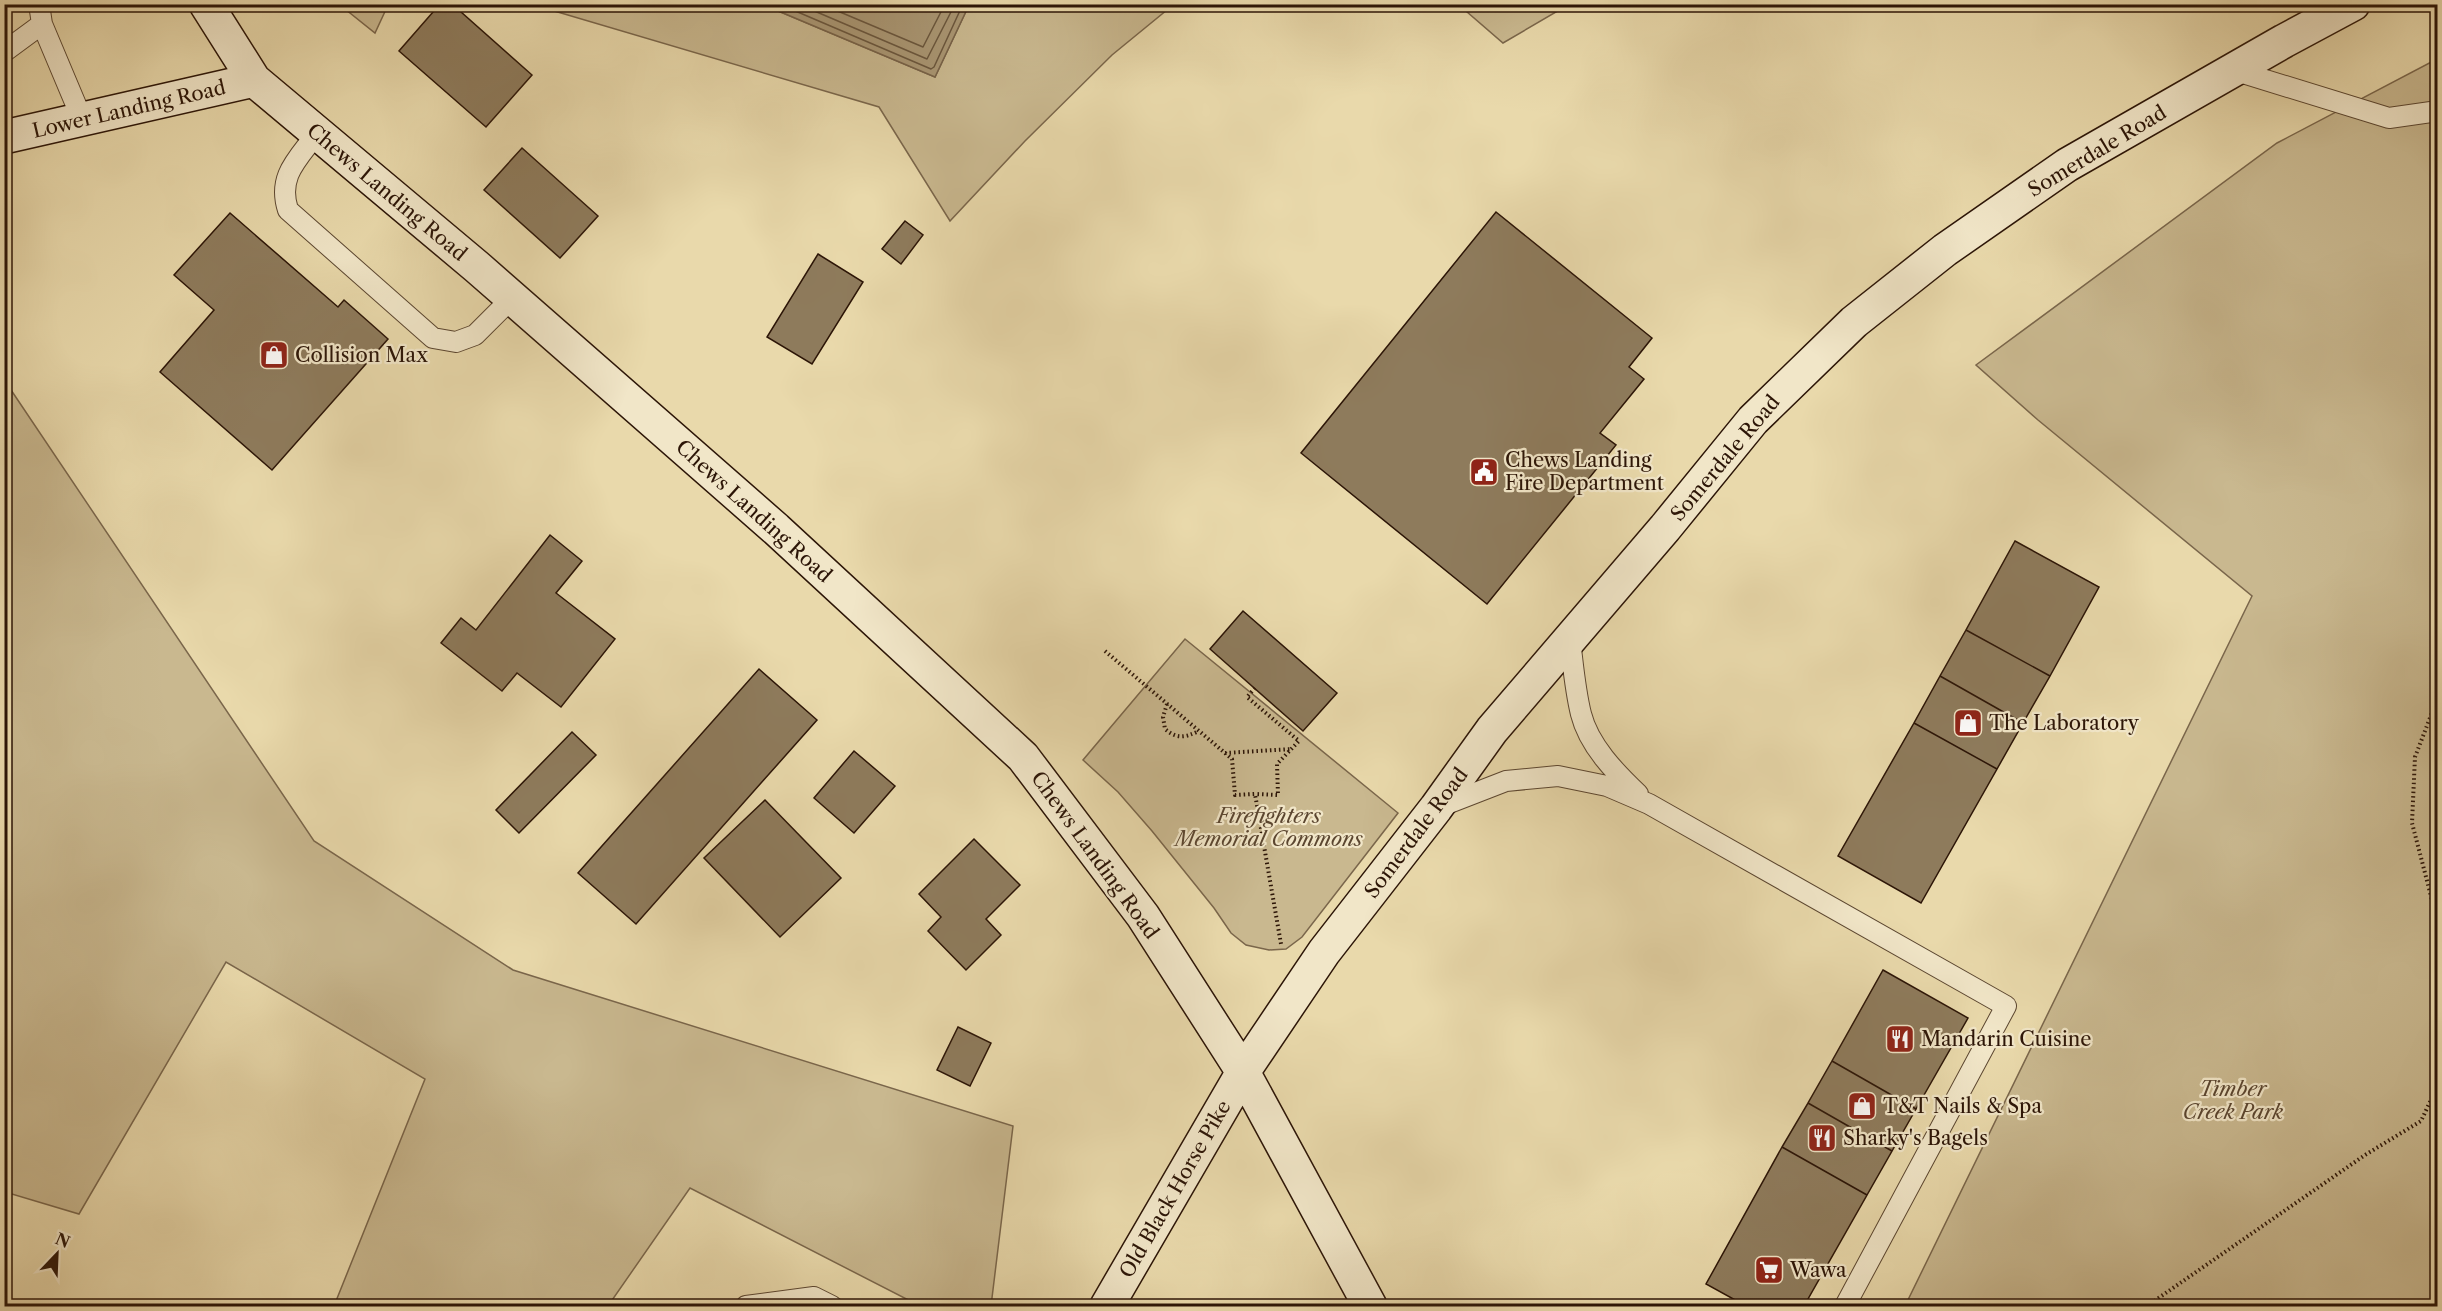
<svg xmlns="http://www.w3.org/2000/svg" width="2442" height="1311" font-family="'Libre Caslon Text',serif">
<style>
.green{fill:#c9b88f;stroke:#7a664b;stroke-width:1.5}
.water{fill:#a99673;stroke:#776248;stroke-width:1.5}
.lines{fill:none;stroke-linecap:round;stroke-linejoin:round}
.shore{stroke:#6a563d;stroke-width:1.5}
.building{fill:#8e7b5c;stroke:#2c1507;stroke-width:1.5}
.lane-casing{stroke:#5b4630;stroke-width:22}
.secondary-casing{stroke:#2c1507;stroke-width:36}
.path{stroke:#2c1507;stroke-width:4;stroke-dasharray:1.5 3;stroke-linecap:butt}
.lane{stroke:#f1e6c8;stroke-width:20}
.secondary{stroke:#f1e6c8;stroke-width:33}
.labels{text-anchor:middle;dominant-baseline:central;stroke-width:4.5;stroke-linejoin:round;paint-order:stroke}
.street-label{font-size:20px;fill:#2c1507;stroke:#f1e6c8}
.poi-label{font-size:20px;fill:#2c1507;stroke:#f1e6c8;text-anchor:start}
.park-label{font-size:20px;font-style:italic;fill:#5b4630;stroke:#f1e6c8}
</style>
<rect width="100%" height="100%" fill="#e9d9ab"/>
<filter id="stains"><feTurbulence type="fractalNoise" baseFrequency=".00333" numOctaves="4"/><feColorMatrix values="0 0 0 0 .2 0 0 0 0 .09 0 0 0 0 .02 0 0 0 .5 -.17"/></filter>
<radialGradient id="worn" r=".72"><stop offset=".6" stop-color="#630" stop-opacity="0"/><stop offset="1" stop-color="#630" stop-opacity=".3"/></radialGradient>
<path class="green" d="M340 5H388L375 33Z
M534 5H764L935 77 969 5H1173L1112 55 1025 141 950 221 879 107Z
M1459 5H1568L1503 43Z
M2437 59V1306H1905L2252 596 2038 420 1976 365 2277 143Z
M5 381 314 841 513 970 1013 1126 991 1306H920L690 1188 608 1306H334L425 1079 226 962 79 1214 5 1192Z
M1185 639 1398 813 1302 937 1286 949 1269 950 1246 945 1231 933 1214 908 1152 831 1118 792 1083 760Z"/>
<path class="water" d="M764 5H969L935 77Z"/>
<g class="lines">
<path class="shore" d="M779 4 931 69 934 67 963 4
M798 4 927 59 955 4
M821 4 923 47 945 4"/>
</g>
<path class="building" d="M440 4H452L532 75 486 127 399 51Z
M522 148 598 216 560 258 484 190Z
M1496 212 1652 338 1629 367 1644 379 1600 433 1616 445 1487 604 1301 453Z
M230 213 338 307 344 300 388 339 272 470 160 372 214 310 174 275Z
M905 221 923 235 901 264 882 249Z
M818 254 863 282 812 364 767 337Z
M550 535 582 561 556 593 615 639 561 707 517 673 502 691 441 643 461 618 476 630Z
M2015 541 2099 587 2050 676 1966 630Z
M1243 611 1337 693 1303 731 1210 649Z
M1966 630 2050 676 2023 723 1940 676Z
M759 669 817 720 636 924 578 873Z
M1940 676 2023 723 1997 769 1914 723Z
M1914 723 1997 769 1921 903 1838 856Z
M572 732 596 755 519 833 496 810Z
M854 751 895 786 854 833 814 798Z
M765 800 841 878 780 937 704 858Z
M974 839 1020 885 986 919 1001 935 966 970 928 931 941 917 919 894Z
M1883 970 1968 1018 1916 1109 1832 1061Z
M958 1027 991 1043 970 1086 937 1070Z
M1832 1061 1916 1109 1892 1151 1808 1103Z
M1808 1103 1892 1151 1867 1195 1782 1147Z
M1782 1147 1867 1195 1804 1306H1746L1706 1284Z"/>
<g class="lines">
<g class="lane-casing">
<path id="lane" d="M39 4 42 24 82 119
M4 52 42 24
M2233 70 2389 118 2438 111
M317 133C298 159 277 176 288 210L433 338 456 342 475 335 512 298
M1570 640C1573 664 1575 690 1581 714 1589 746 1616 773 1638 794
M1439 807 1506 781 1558 776 1607 786 1649 804 2006 1006 1845 1306
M746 1306 814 1297 832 1306"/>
</g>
<g class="secondary-casing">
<path id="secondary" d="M206 4 254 80 477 267 776 529 1023 757 1143 916 1243 1072 1370 1306
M4 137 254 80
M1107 1306 1243 1072 1324 952 1436 808 1492 730 1665 528 1753 420 1854 322 1945 250 2067 165 2284 41 2353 4"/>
</g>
<path class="path" d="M1105 651 1232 759 1235 795 1255 794 1281 944
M1255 688 1247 697 1299 741 1277 764 1278 795 1255 794
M2438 697 2415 757 2412 823 2438 923
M1167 704 1163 717 1165 729C1177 739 1184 738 1199 731
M1225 753 1292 749
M2147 1306 2365 1155 2421 1121 2438 1085"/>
<use href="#lane" class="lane"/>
<use href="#secondary" class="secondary"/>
</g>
<defs>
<g id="shop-square" transform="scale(1.5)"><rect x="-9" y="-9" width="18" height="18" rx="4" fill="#8f2418" stroke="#f1e6c8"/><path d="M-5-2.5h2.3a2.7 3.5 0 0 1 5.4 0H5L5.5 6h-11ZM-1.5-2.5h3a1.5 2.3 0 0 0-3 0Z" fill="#fff"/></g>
<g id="civic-square" transform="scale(1.5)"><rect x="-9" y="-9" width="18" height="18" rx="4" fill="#8f2418" stroke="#f1e6c8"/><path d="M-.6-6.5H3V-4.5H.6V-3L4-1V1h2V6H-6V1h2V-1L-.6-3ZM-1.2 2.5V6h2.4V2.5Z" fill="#fff"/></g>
<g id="restaurant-square" transform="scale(1.5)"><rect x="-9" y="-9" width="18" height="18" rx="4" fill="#8f2418" stroke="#f1e6c8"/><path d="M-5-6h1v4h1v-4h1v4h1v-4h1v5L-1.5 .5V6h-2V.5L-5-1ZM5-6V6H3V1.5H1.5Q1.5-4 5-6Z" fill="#fff"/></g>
<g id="supermarket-square" transform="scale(1.5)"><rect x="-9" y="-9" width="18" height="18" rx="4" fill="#8f2418" stroke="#f1e6c8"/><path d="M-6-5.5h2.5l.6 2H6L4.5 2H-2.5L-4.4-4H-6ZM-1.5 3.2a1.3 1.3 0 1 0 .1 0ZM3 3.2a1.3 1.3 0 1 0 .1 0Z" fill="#fff"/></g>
</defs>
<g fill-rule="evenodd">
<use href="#shop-square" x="274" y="355"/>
<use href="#civic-square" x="1484" y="472"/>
<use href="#shop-square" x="1968" y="723"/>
<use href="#restaurant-square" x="1900" y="1039"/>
<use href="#shop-square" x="1862" y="1106"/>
<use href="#restaurant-square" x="1822" y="1138"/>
<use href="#supermarket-square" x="1769" y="1270"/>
</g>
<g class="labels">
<g class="street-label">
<text transform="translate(129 109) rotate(-13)">Lower Landing Road</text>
<text transform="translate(2097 151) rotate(-31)">Somerdale Road</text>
<text transform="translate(387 192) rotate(40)">Chews Landing Road</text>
<text transform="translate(1725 458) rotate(-50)">Somerdale Road</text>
<text transform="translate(754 511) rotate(42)">Chews Landing Road</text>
<text transform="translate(1416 833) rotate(-53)">Somerdale Road</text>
<text transform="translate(1095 855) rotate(54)">Chews Landing Road</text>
<text transform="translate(1175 1189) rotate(-60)">Old Black Horse Pike</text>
</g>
<g class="poi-label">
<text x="295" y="355">Collision Max</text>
<text x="1505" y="460">Chews Landing<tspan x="1505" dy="23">Fire Department</tspan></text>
<text x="1989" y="723">The Laboratory</text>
<text x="1921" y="1039">Mandarin Cuisine</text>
<text x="1883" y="1106">T&amp;T Nails &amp; Spa</text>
<text x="1843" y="1138">Sharky's Bagels</text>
<text x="1790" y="1270">Wawa</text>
</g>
<g class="park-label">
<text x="1269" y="816">Firefighters<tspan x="1269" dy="23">Memorial Commons</tspan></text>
<text x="2233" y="1089">Timber<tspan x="2233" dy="23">Creek Park</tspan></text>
</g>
</g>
<rect width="2442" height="1311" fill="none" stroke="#e9d9ab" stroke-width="24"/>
<rect x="6" y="6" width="2430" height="1299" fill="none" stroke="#2c1507" stroke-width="3"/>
<rect x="12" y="12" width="2418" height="1287" fill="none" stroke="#2c1507" stroke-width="1.5"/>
<g transform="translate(57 1254) rotate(23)" stroke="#f1e6c8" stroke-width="4.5" paint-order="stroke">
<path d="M0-4.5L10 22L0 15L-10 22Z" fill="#2c1507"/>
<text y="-9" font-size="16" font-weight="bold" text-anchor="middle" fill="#2c1507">N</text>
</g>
<rect width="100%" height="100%" filter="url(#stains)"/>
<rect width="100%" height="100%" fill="url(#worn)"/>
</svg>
